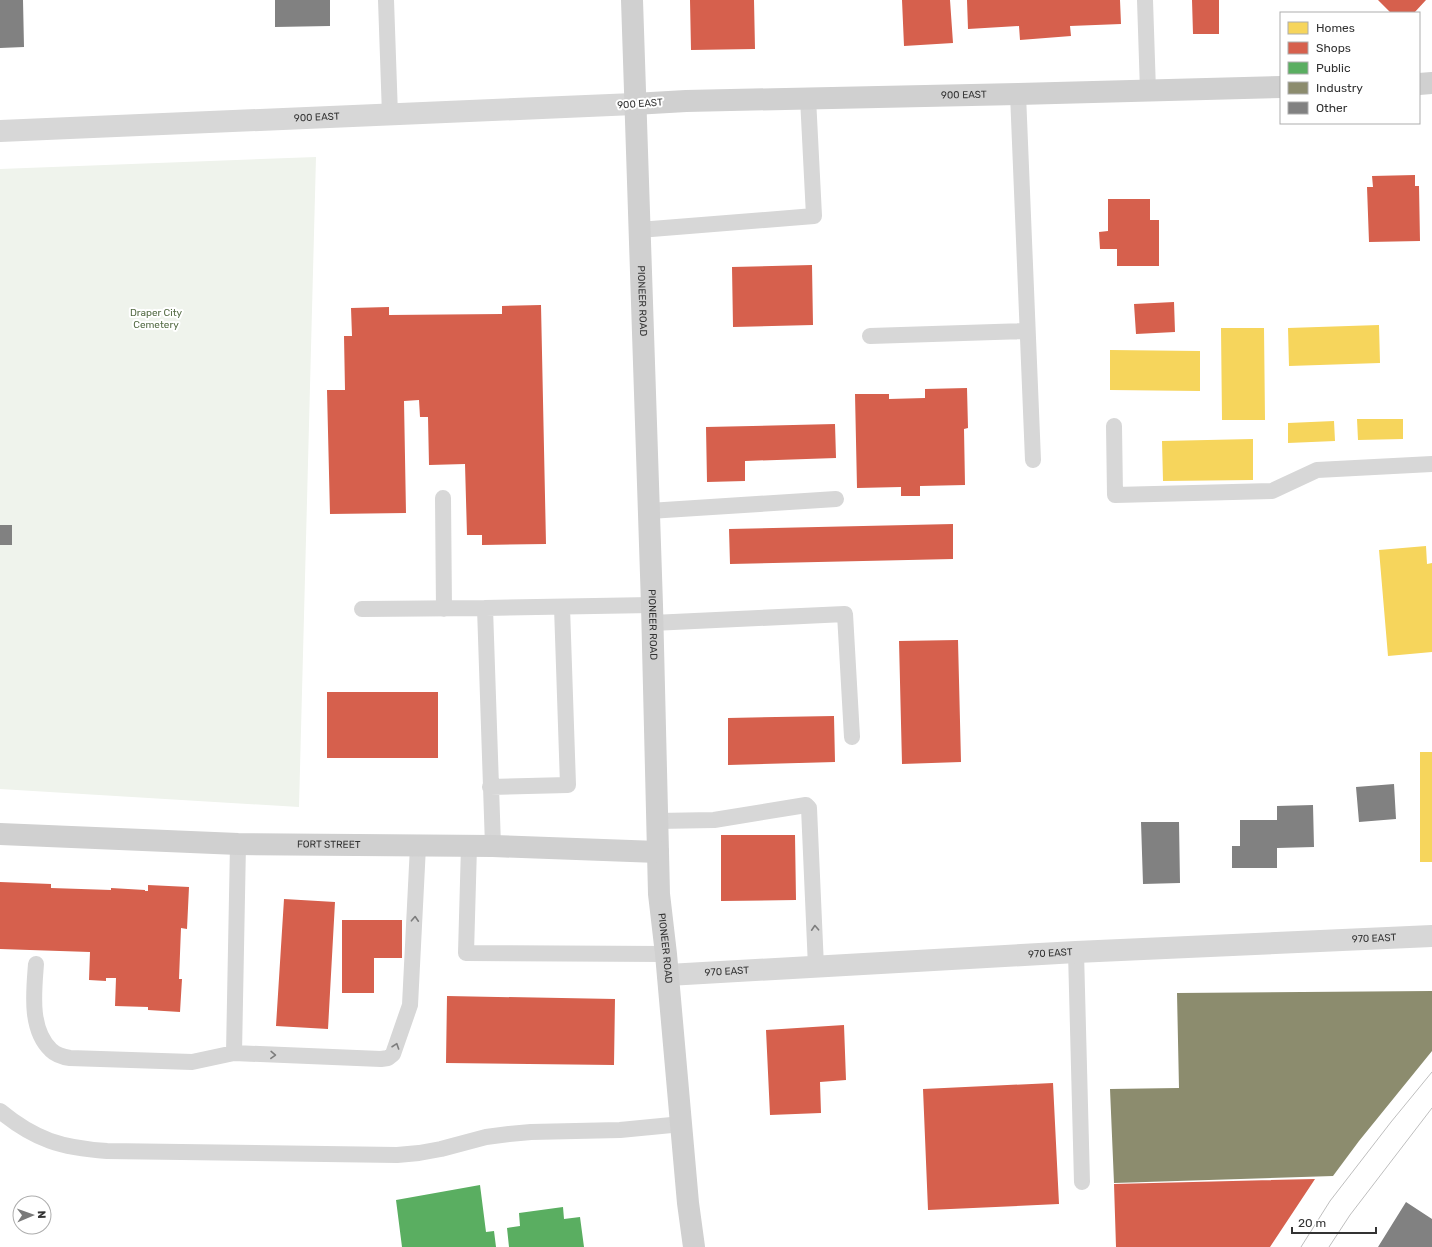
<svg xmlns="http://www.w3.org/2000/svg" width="1432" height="1247" font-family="Rubik,sans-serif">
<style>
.green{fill:#eff3ec}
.homes{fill:#f6d55c}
.shops{fill:#d6604d}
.public{fill:#5aae61}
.industry{fill:#8c8c6e}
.building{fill:#818181}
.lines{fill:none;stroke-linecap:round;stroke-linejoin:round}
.lane{stroke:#d7d7d7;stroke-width:16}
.street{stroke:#d7d7d7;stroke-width:22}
.secondary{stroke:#d0d0d0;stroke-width:22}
.tram{stroke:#bebebe;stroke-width:1}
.oneway{stroke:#7d7d7d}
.labels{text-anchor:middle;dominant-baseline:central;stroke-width:4;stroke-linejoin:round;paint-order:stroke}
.street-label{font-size:10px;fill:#333;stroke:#fff}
.park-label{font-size:10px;fill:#546b44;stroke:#fff}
</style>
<rect width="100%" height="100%" fill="#fff"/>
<path class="green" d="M316 157 299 807 0 789V169Z"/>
<path class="homes" d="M1379 325 1380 363 1289 366 1288 328Z
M1221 328H1264L1265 420H1222Z
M1110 350 1200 351V391L1110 390Z
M1357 419H1403V439L1358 440Z
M1334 421 1335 441 1288 443V423Z
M1253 439V480L1163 481 1162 441Z
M1426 546 1427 564 1432 563V652L1388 656 1379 550Z
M1420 752H1432V862H1420Z"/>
<path class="shops" d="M690 0H754L755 49 691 50Z
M902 0H950L953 43 904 46Z
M967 0H1120L1121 24 1070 26 1071 36 1020 40 1019 26 968 29Z
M1192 0H1219V34H1193Z
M1378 0H1426L1414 13H1391Z
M1415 175V186H1419L1420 241 1369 242 1367 187H1373L1372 176Z
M1108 199H1150V220H1159V266H1117V249H1100L1099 232 1108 231Z
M812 265 813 325 733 327 732 267Z
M1174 302 1175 332 1136 334 1134 304Z
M541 305 546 544 482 545V535H467L465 464 429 465 428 417H420L419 400 404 401 406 513 330 514 327 390H345L344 336H352L351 308 389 307V315L502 314V306Z
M967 388 968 428 964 429 965 485 920 486V496H901V487L857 488 855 394H889V399L925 398V389Z
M835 424 836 458 745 461V481L707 482 706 427Z
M953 524V559L730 564 729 529Z
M958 640 961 762 902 764 899 641Z
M327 692H438V758H327Z
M834 716 835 762 728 765V718Z
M721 835H795L796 900 721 901Z
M0 882 51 884V888L111 890V888L145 890V891H148V885L189 887 187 929 181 928 179 979H182L180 1012 148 1010V1007L115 1006 116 978H106V981L89 980 90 952 0 949Z
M284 899 335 902 328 1029 276 1026Z
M342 920H402V958H374V993H342Z
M447 996 615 999 614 1065 446 1063Z
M844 1025 846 1080 820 1082 821 1113 770 1115 766 1030Z
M1053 1083 1059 1204 928 1210 923 1089Z
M1315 1179 1270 1247H1116L1114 1184Z"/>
<path class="public" d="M480 1185 486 1232 494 1231 496 1247H402L396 1200Z
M563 1207 564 1219 580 1217 584 1247H509L507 1228 520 1226 519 1213Z"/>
<path class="industry" d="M1432 991V1051L1359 1141 1333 1176 1114 1183 1110 1089 1179 1088 1177 993Z"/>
<path class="building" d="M0 0H23L24 47 0 48Z
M275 0H330V26L275 27Z
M0 525H12V545H0Z
M1394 784 1396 819 1359 822 1356 787Z
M1313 805 1314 847 1277 848V868H1232V846H1240V820H1277V806Z
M1141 822H1179L1180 883 1143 884Z
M1406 1202 1432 1219V1247H1378Z"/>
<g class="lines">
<path class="lane" d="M386 0 390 115
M1145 0 1148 91
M1018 94 1033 460
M639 230 814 216 808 98
M870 336 1027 331
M1114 426 1115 495 1272 491 1317 470 1432 464
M443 498 444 609
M649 511 836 499
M362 609 485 608
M652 623 845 614 852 737
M490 787 568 785 562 607
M657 821 714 820 806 805 809 808 816 967
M469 846 466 953 666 954
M493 846 485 608 652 605
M1076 952 1082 1182
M36 964C34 991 29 1029 51 1050 56 1055 63 1057 70 1058L192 1062 234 1053 238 844
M234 1053 381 1059 388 1058 393 1054 410 1005 418 846
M0 1111C35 1140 62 1148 107 1151L397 1155 419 1153 441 1149 486 1137 509 1134 531 1132 620 1130 682 1124"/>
<g class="street">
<path id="s1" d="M0 131 634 104"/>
<path id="s2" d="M668 975 1076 952 1432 936"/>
</g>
<g class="secondary">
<path id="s3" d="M632 0 652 605 659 894 666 954 688 1203 694 1247"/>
<path d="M1419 84 1432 83"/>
<path id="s4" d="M634 104 686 101 1018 94 1281 87"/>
<path id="s5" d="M0 834 238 844 493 846 658 852"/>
</g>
<path class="tram" d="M1301 1247 1330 1201 1391 1122 1432 1072
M1329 1247 1350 1215 1432 1108"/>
</g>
<defs><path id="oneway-chevron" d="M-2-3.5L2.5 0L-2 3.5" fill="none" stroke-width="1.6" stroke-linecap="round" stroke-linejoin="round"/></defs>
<g class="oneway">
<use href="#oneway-chevron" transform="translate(415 919) rotate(-87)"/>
<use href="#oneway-chevron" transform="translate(815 928) rotate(-93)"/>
<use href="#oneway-chevron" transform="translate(396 1046) rotate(-71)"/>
<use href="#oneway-chevron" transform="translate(273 1055) rotate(2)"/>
</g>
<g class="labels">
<g class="street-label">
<text stroke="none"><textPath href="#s4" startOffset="330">900 EAST</textPath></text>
<text transform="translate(640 104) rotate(-4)">900 EAST</text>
<text stroke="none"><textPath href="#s1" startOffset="317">900 EAST</textPath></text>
<text stroke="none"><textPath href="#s3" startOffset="301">PIONEER ROAD</textPath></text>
<text stroke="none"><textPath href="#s3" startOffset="625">PIONEER ROAD</textPath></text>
<text stroke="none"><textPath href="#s5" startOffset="329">FORT STREET</textPath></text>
<text stroke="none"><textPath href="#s2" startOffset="707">970 EAST</textPath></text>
<text stroke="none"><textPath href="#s3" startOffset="949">PIONEER ROAD</textPath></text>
<text stroke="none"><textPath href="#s2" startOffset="383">970 EAST</textPath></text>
<text stroke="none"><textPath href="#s2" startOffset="59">970 EAST</textPath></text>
</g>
<g class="park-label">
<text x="156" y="313">Draper City<tspan x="156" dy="12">Cemetery</tspan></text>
</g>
</g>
<rect x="1280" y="12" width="140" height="112" fill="#ffffff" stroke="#adadad"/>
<rect x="1288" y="22" width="20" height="12" fill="#f6d55c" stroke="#adadad"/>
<text x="1316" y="32" font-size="12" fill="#333333">Homes</text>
<rect x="1288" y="42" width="20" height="12" fill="#d6604d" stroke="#adadad"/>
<text x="1316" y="52" font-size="12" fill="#333333">Shops</text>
<rect x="1288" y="62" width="20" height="12" fill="#5aae61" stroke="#adadad"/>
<text x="1316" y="72" font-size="12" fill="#333333">Public</text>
<rect x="1288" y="82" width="20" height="12" fill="#8c8c6e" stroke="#adadad"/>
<text x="1316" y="92" font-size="12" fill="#333333">Industry</text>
<rect x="1288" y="102" width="20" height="12" fill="#818181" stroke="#adadad"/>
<text x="1316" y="112" font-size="12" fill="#333333">Other</text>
<g transform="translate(32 1215) rotate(88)"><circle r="19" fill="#ffffff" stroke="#adadad"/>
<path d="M0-3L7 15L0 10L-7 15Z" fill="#7a7a7a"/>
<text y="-6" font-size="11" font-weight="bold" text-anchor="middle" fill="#333333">N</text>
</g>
<path d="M1292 1227v6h84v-6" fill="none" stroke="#333333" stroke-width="2"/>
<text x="1298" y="1227" font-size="12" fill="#333333" stroke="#ffffff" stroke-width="3" paint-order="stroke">20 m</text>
</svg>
